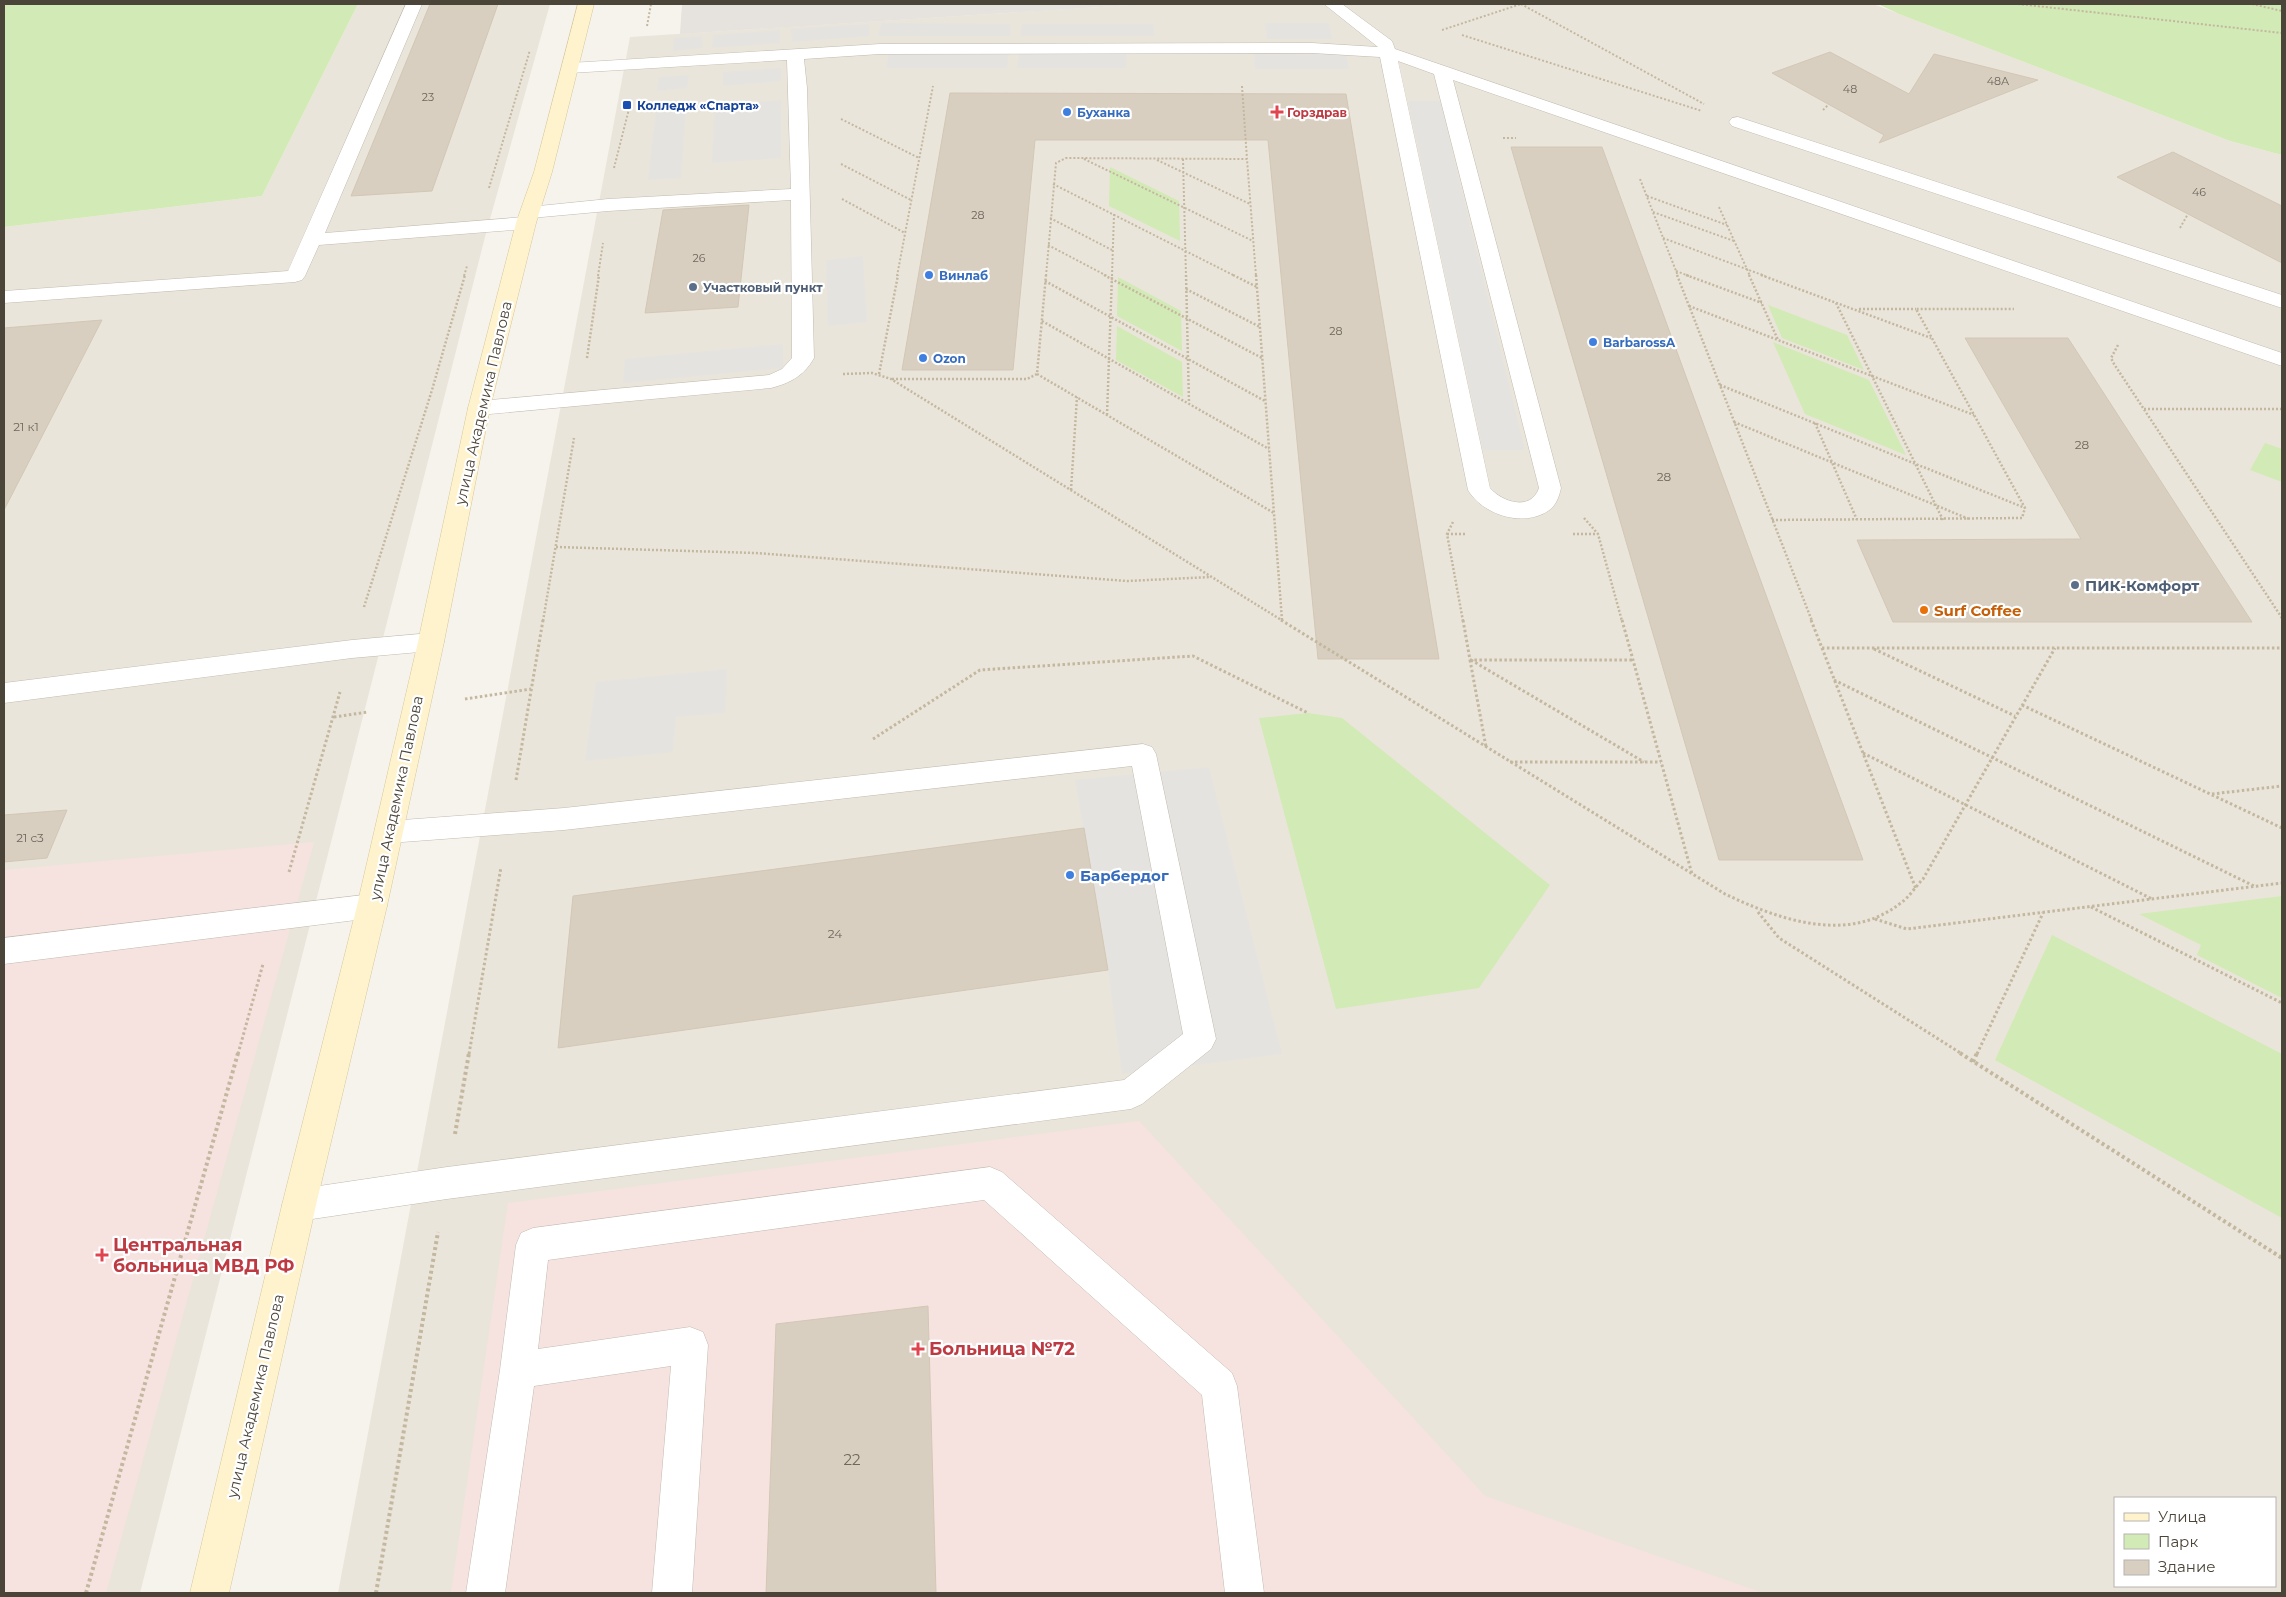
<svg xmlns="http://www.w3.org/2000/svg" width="2286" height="1597" font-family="Montserrat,sans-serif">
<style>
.residential{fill:#eae5da;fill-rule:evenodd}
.industrial{fill:#e6e2dd}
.medical{fill:#f6e3e0}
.green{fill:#d2eab5}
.parking{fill:#e5e3e0}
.building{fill:#d8cfc1;stroke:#d3c7b4}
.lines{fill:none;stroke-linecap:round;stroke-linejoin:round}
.lane-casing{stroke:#c2bbae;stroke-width:1}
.secondary-casing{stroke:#d6c79b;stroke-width:1}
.path-far3{stroke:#c4b79f;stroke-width:2;stroke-dasharray:2 2;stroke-linecap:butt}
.path-far2{stroke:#c4b79f;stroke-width:2.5;stroke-dasharray:2 2;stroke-linecap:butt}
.path-far1{stroke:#c4b79f;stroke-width:3;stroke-dasharray:2.5 2.5;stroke-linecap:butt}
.path{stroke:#c4b79f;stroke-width:4;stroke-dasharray:3 3;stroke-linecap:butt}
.lane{fill:#fff;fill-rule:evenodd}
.secondary{fill:#fff3cd;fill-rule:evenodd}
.transit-dot{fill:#1a4fb4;stroke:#fff;stroke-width:2}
.shop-dot{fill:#3f7fe0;stroke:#fff;stroke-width:2}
.health-dot{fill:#e0444e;stroke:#fff;stroke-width:2}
.service-dot{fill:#5c6f8a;stroke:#fff;stroke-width:2}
.food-dot{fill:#e8710a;stroke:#fff;stroke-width:2}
.labels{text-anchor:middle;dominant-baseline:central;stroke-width:4.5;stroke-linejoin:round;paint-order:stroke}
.far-number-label{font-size:11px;fill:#6e675b}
.far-transit-label{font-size:12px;font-weight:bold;fill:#164399;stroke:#fff;text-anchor:start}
.far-shop-label{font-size:12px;font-weight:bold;fill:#366cbe;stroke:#fff;text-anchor:start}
.far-health-label{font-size:12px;font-weight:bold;fill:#be3a42;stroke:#fff;text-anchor:start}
.far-service-label{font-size:12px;font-weight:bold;fill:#4e5e75;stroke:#fff;text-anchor:start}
.number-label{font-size:12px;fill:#6e675b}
.street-label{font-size:15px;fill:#4b4439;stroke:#fff}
.service-label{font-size:15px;font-weight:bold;fill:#4e5e75;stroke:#fff;text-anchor:start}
.food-label{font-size:15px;font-weight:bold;fill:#c56008;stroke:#fff;text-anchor:start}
.shop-label{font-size:15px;font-weight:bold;fill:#366cbe;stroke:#fff;text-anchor:start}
.near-number-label{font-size:15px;fill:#6e675b}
.near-health-label{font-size:18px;font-weight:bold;fill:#be3a42;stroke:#fff;text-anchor:start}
</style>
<rect width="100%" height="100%" fill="#f6f3ec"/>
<path class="residential" d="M358 4H550L485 237 140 1593H4V227L262 196Z
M1147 4H1873L2230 141 2282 155V1593H338L630 37ZM2115 1498H2275V1586H2115Z"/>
<path class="industrial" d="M682 4H1147L680 34Z"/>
<path class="medical" d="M314 842 106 1593H4V870Z
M1139 1121 1485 1496 1763 1593H451L508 1203Z"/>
<path class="green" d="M4 4H358L262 196 4 227Z
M1878 4H2282V155L2230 141 1899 14Z
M1110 167 1179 201 1180 241 1109 206Z
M1118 277 1181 311 1182 351 1117 316Z
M1768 305 1847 335 1864 370 1782 338Z
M1117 326 1182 362 1183 397 1116 360Z
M1773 342 1869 380 1906 455 1805 414Z
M2265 443 2282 449V482L2250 470Z
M1308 713 1342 718 1550 885 1479 988 1336 1009 1259 718Z
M2282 896V998L2197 955 2201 945 2139 914Z
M2052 935 2282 1054V1218L1995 1060Z"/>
<path class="parking" d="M881 23 1011 24 1010 36H878Z
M1265 23H1329L1332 39H1267Z
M869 24 870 36 792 42 791 29Z
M1022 24H1154V36H1020Z
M780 30V43L712 48 713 35Z
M702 36V48L673 51 674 38Z
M889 53H1009L1007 68H886Z
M1019 53H1127L1126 68H1017Z
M1254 53 1346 54 1349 69H1255Z
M781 68V81L723 86V72Z
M689 75 687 88 657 91 659 77Z
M781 100V158L712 163 715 106Z
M1408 101H1440L1525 450H1483Z
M686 108 681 178 648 180 656 110Z
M863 256 867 322 828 326 826 260Z
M783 344V368L623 383 625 359Z
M727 669 725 713 676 717 673 752 585 761 596 682Z
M1209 767 1282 1054 1122 1074 1108 970 1075 780Z"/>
<path class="building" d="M430 4H498L432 191 351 196Z
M1830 52 1909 94 1934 54 2038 80 1879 143 1884 135 1772 73Z
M950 93 1346 94 1439 659H1318L1268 140H1035L1013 370H902Z
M1511 147H1602L1863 860H1719Z
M2173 152 2282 206V263L2117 177Z
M749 205 738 307 645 313 663 210Z
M102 320 4 510V328Z
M1965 338H2068L2252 622H1893L1857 540 2081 539Z
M67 810 47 858 4 862V815Z
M1084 828 1108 970 558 1048 573 896Z
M928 1306 936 1593H766L776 1324Z"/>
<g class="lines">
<g class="lane-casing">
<path id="lane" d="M406 4H422L325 233 524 217 520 213 522 209 529 207 608 199 791 189 787 60 570 73 564 72 562 68 564 64 570 63 880 44 1312 43 1378 47 1324 4H1342L1392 41 1395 49 2282 353V366L1453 80 1561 488C1559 497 1556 506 1548 511 1522 528 1482 514 1468 490L1380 57 1312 53 880 54 804 59 807 88 814 358C804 376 790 383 771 388L479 415 471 413 468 408 471 403 479 401 769 375 782 369 792 358 791 200 608 211 531 218 536 223 533 227 526 229 319 245 305 276 302 280 295 282 4 303V291L288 271ZM1398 61 1434 74 1539 488C1531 511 1503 503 1490 488Z
M1738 117 2282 295V308L1732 126 1729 122 1732 118Z
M431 633 440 635 444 642 440 649 431 651 352 658 4 703V683L352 640Z
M1143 744 1152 747 1156 754 1216 1039 1211 1049 1142 1104 1131 1109 447 1199 299 1221 287 1216 282 1205 287 1194 299 1189 447 1167 1124 1080 1183 1034 1132 766 564 830 389 843 379 840 375 832 379 824 389 821 564 808Z
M372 894 382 897 387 906 382 915 372 918 4 964V938Z
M990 1167 1002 1172 1232 1373 1237 1386 1264 1593H1225L1202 1395 984 1200 548 1260 538 1349 690 1327 703 1332 708 1345 692 1593H652L671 1366 534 1386 505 1593H466L500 1370 516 1245 521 1233 533 1228Z"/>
</g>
<g class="secondary-casing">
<path id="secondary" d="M578 4H594L552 172 536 223 490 408 444 642 387 906 316 1205 229 1593H190L282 1205 357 906 418 642 468 408 516 223 534 172Z"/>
</g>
<path class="path-far3" d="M1521 4 1704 104
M2018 4 2282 33
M2252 4 2282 11
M647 26 651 4
M1442 30 1521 4
M1462 35 1702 111
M1242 86 1247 159
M1823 110 1828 105
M841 119 919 158
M1503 138H1516
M1084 159 1253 241
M1183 159 1186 276
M1157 160 1250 204
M841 164 911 200
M614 168 631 101
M1640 179 1678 276
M1053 184 1235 276
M489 188 530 50
M1647 196 1727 225
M842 199 905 233
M1719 207 1750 276
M1653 212 1734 241
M1050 218 1112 250
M2180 228 2188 214
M1663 238 1765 276
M1048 245 1107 276
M1676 271 1689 276
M464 276 467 266
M598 276 603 243
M897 276 933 86
M1046 276 1056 163 1066 158 1247 159 1256 276
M1112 276 1114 214"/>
<path class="path-far2" d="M1104 275 1262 358
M1186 275 1189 403
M1233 275 1257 287
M1256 275 1282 620
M1677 275 1812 621
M1686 275 1762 303
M1749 275 1778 340
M1761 275 1931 338
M1045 281 1265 401
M1186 289 1260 327
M1836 303 1943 520
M1689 306 1974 415
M1859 309H1916
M1042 321 1269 449
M2118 345 2111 358 2114 364 2282 618
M587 358 599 275
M843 374 872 373 891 379 1283 621
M879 374 898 275
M1037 374 1274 513
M892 379H1027L1037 374 1046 275
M1720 385 2025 508
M2144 409H2282
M1107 415 1112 275
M1734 422 1969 519
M1815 423 1857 520
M1071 490 1077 397
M1584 518 1598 534 1622 621
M1772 520 2022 518 2025 508 1916 309H2014
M1453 522 1447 534 1463 621
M1447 534H1466
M1573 534H1598
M556 547 756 553 1127 581 1211 577
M364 607 432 390 465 275
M543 621 574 438"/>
<path class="path-far1" d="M1281 620 1725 894C1780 920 1849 945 1902 902 1910 896 1916 886 1923 879L2055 648
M1463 620 1470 660H1633
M1622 620 1692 874
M1811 620 1822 648H2282
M1822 648 1916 889
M1874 649 2015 716
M1470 660 1486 747
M1471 660 1644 762
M1834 680 2256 887
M465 699 531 689
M2022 705 2282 828
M334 717 368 712
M873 739 980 670 1193 656 1308 713
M1863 753 2152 899
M1510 762H1661
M516 780 543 620
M2212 794 2282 786
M289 872 340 692
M2091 907 2282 1003
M1758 912 1779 938 1962 1054
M1875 919 1907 929 2282 883
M238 1054 263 964
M469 1054 501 867
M1977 1054 2043 913"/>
<path class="path" d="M1960 1053 2282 1258
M1973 1062 1977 1053
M455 1134 469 1053
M86 1593 238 1053
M376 1593 438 1232"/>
<use href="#lane" class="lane"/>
<use href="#secondary" class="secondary"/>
</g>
<rect class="transit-dot" x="622" y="100" width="10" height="10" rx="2.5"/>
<g class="shop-dot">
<circle cx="1067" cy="112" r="5"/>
<circle cx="929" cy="275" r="5"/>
<circle cx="1593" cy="342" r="5"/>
<circle cx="923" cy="358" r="5"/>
<circle cx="1070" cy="875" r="5"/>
</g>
<g class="health-dot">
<path d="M1274.5 104.5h5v5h5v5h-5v5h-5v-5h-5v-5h5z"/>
<path d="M99.5 1247.5h5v5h5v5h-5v5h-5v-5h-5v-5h5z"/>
<path d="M915.5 1341.5h5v5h5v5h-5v5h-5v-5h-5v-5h5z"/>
</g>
<g class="service-dot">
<circle cx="693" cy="287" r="5"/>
<circle cx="2075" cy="585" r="5"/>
</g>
<circle class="food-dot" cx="1924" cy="610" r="5"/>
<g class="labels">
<g class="far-number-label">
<text x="1998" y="81">48А</text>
<text x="1850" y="89">48</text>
<text x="428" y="97">23</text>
<text x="2199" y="192">46</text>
<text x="978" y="215">28</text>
<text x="699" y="258">26</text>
<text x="1336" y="331">28</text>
</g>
<g class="far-transit-label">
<text x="637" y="105">Колледж «Спарта»</text>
</g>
<g class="far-shop-label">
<text x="1077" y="112">Буханка</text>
<text x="939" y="275">Винлаб</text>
<text x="1603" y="342">BarbarossA</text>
<text x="933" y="358">Ozon</text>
</g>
<g class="far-health-label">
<text x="1287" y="112">Горздрав</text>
</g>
<g class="far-service-label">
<text x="703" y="287">Участковый пункт</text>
</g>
<g class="number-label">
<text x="26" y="426">21 к1</text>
<text x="2082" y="444">28</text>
<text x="1664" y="476">28</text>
<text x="30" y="837">21 с3</text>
<text x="835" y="933">24</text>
</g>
<g class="street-label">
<text transform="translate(483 403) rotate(-77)">улица Академика Павлова</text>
<text transform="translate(396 798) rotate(-78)">улица Академика Павлова</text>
<text transform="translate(255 1396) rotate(-77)">улица Академика Павлова</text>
</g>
<g class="service-label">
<text x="2085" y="585">ПИК-Комфорт</text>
</g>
<g class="food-label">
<text x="1934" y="610">Surf Coffee</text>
</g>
<g class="shop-label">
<text x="1080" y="875">Барбердог</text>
</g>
<g class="near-number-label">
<text x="852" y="1459">22</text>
</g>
<g class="near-health-label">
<text x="113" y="1245">Центральная<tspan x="113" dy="21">больница МВД РФ</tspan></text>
<text x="929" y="1349">Больница №72</text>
</g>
</g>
<rect width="2286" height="1597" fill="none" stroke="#4b4439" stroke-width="10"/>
<rect x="2114" y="1497" width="162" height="90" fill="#ffffff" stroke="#b7b4b0"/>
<rect x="2124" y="1513" width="25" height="8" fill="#fff3cd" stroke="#b7b4b0"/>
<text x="2158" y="1522" font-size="15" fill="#4b4439">Улица</text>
<rect x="2124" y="1534" width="25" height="15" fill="#d2eab5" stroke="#b7b4b0"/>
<text x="2158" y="1547" font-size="15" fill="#4b4439">Парк</text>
<rect x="2124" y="1560" width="25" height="15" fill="#d8cfc1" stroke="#b7b4b0"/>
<text x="2158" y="1572" font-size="15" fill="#4b4439">Здание</text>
</svg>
